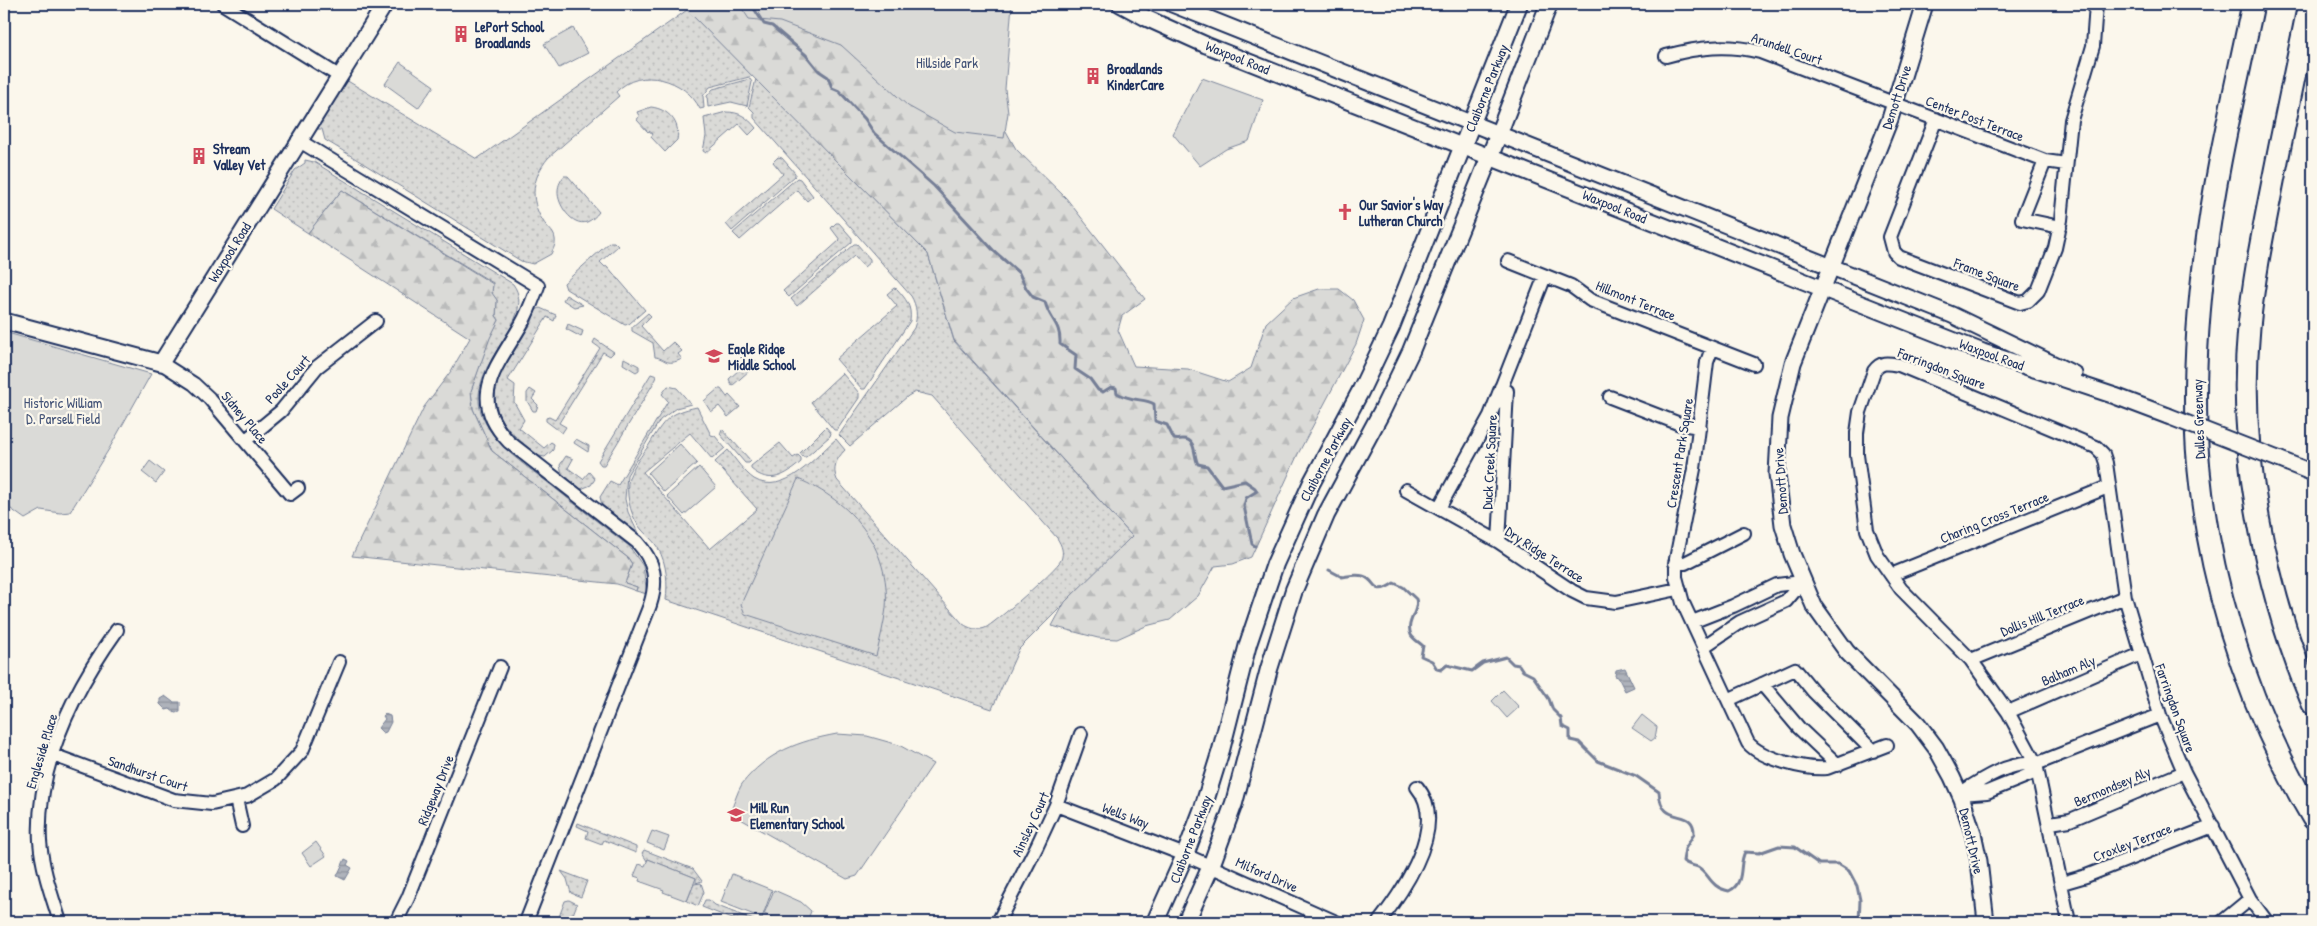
<svg xmlns="http://www.w3.org/2000/svg" width="2317" height="926" font-family="'Patrick Hand',sans-serif">
<style>
.grass{fill:url(#grass-dots);stroke:#7a849a}
.forest{fill:url(#forest-firs);stroke:#7a849a}
.green{fill:#dadad7;stroke:#7a849a}
.water{fill:url(#water-rules);stroke:#747e96}
.lines{fill:none;stroke-linecap:round;stroke-linejoin:round}
.stream{stroke:#747e96;stroke-width:3}
.minor-casing{stroke:#1b2f5e;stroke-width:16}
.tertiary-casing{stroke:#1b2f5e;stroke-width:19}
.secondary-casing{stroke:#1b2f5e;stroke-width:20}
.motorway-casing{stroke:#1b2f5e;stroke-width:25}
.minor{stroke:#fbf7ec;stroke-width:12}
.tertiary{stroke:#fbf7ec;stroke-width:15}
.secondary{stroke:#fbf7ec;stroke-width:16}
.motorway{stroke:#fbf7ec;stroke-width:21}
.tertiary-bridge-casing{stroke:#1b2f5e;stroke-width:19;stroke-linecap:butt}
.tertiary-bridge{stroke:#fbf7ec;stroke-width:15}
.labels{text-anchor:middle;dominant-baseline:central;stroke-width:4.5;stroke-linejoin:round;paint-order:stroke}
.poi-label{font-size:14px;font-weight:bold;fill:#1b2f5e;stroke:#fbf7ec;text-anchor:start}
.street-label{font-size:14px;fill:#1b2f5e;stroke:#fbf7ec}
.park-label{font-size:14px;fill:#415176;stroke:#fbf7ec}
</style>
<defs>
<pattern id="grass-dots" width="8" height="8" patternUnits="userSpaceOnUse" patternTransform="scale(1.25)"><rect width="8" height="8" fill="#dadad7"/><path d="M2 2h.1M6 6h.1" fill="none" stroke="#babbbb" stroke-width="1.8" stroke-linecap="round"/></pattern>
<pattern id="forest-firs" width="22" height="20" patternUnits="userSpaceOnUse" patternTransform="scale(1.25)"><rect width="22" height="20" fill="#dadad7"/><path d="M5 1l3.5 6h-7zM16 11l3.5 6h-7z" fill="#babbbb"/></pattern>
<pattern id="water-rules" width="6" height="5" patternUnits="userSpaceOnUse" patternTransform="scale(1.25)"><rect width="6" height="5" fill="#afb3bb"/><path d="M0 2.5h6" fill="none" stroke="#8e929b"/></pattern>
</defs>
<rect width="100%" height="100%" fill="#fbf7ec"/>
<filter id="ink" filterUnits="userSpaceOnUse"><feTurbulence type="fractalNoise" baseFrequency=".02" numOctaves="2"/><feDisplacementMap in="SourceGraphic" scale="10" xChannelSelector="R" yChannelSelector="G"/><feConvolveMatrix kernelMatrix="1 2 1 2 8 2 1 2 1" color-interpolation-filters="sRGB"/></filter>
<g filter="url(#ink)">
<path class="grass" d="M687 10 753 76 710 87 703 96 704 108 700 109C686 79 640 66 616 92L619 96 548 158C532 178 529 199 543 221 547 228 554 231 555 239 556 245 553 249 551 254L533 264 521 261 335 146 325 140 322 129H318L320 121 346 80 477 159Z
M750 79 752 82 747 106 731 102 708 107 707 96 713 89Z
M756 79 928 254 954 341 1132 536 1019 649 992 709 666 600C668 583 667 564 658 548 653 539 644 534 638 525 630 513 625 492 629 478 633 466 642 455 649 445 664 420 668 413 697 407L711 435 715 436 725 448 712 459 690 433 643 472 710 549 757 509 715 462 728 450C736 460 744 472 754 479 784 497 816 456 836 439L845 450C836 459 832 468 837 480L963 624C969 628 977 631 985 628 994 624 1057 569 1061 560 1064 552 1062 546 1057 538L932 396 915 392 908 396 850 446 839 435 914 328C918 317 917 306 911 296L754 118V112L749 107Z
M651 107C668 109 681 122 677 140L665 152 651 137 653 134 649 131 648 132 637 120 639 116 637 112Z
M726 112C740 112 747 117 756 128L749 135 739 124 706 153 703 151 706 136 704 118Z
M778 157 782 158 795 173V176L732 231 726 224 783 174 773 162Z
M305 160 314 162 513 284C541 323 458 367 484 420 498 449 527 466 551 485 577 506 603 526 629 546L643 566 647 594 636 591 637 587 625 583 632 564 628 558 492 451 473 409 471 391 489 339 499 320 496 316 497 300 492 294 493 283 342 190 308 233 271 209 295 170 305 163Z
M564 176H568L599 212C596 216 592 220 587 222 572 227 557 204 558 191 558 185 561 180 564 176Z
M797 178 800 179 813 196 807 201 797 190 740 240 733 233Z
M836 223H839L852 238V242L789 297 783 291 840 240 831 228Z
M610 242H614L618 246 600 262 605 267 607 266 645 310 629 324 625 325 566 289 564 283Z
M854 244H857L870 259V262L864 267 854 256 797 306 791 299Z
M894 288 897 289C906 299 912 306 910 321L865 389H862L836 359 897 306 887 294Z
M566 295 583 305 574 307 563 300Z
M540 308 556 315 554 321 547 317 508 380 515 385 514 402 524 420 519 428 544 448 551 442 554 444 553 450 545 457 539 456C510 433 483 414 501 373L532 322 536 310Z
M648 313 651 316 641 326 663 351 673 342 682 351 678 354 682 359C666 367 665 358 655 357L653 343 632 331V327Z
M568 324 583 331 581 337 566 329Z
M595 339 614 352 610 356 603 352 559 423 566 427 562 433 546 421V418L549 417 555 420 600 348 593 343Z
M624 358 639 366V370L636 372 623 364Z
M752 358 758 363 732 386 729 379Z
M842 373 859 393V398L837 430H834L811 402Z
M651 374 657 376 656 379 604 465H601L598 461Z
M668 386 677 388 691 404 676 408 660 420 627 475 625 499 628 512 638 533 602 505 600 497 610 481 618 485 668 401 662 394Z
M530 389 536 393 532 399 538 405 536 411H533L527 401V393Z
M718 389H721L727 397 729 395 740 407 728 417 719 406 711 412 704 401Z
M826 427 831 433 830 436 806 457H803L800 453Z
M722 429 751 461 749 463H745L720 434Z
M576 439 589 446 588 452 574 443Z
M780 443 793 458 798 455 801 458V462C785 476 770 485 751 469V466Z
M566 456 573 459 568 468 583 479 589 472 595 479 591 485 581 489 562 474 560 465Z
M578 823 636 847V853L604 840 602 844 586 838 588 831 577 826Z
M644 850 693 869 702 881 696 883V878L648 859 647 861 642 853Z
M561 871 587 881 581 897 571 893 567 879Z
M701 883 704 892 698 906 687 901 694 884Z
M569 900 577 904 570 922H557L565 901Z
M705 900H709L715 905 759 922H740L702 907Z"/>
<path class="forest" d="M681 4H777L1002 124 1016 149 1066 198 1145 299 1122 316 1118 330 1134 366 1188 369 1228 382 1251 368 1266 323 1293 298 1319 289H1339L1353 300 1364 320 1356 344 1298 454 1251 557 1233 564 1215 566 1198 596 1170 620 1146 626 1117 639 1098 638 1052 626 1065 602 1132 536 954 340 928 254Z
M342 190 493 284 492 293 497 300 496 316 499 320 490 338 471 391 473 409 492 451 628 558 632 564 625 583 637 587 636 591 617 584 352 556 424 407 451 371 470 338 308 233Z"/>
<path class="green" d="M739 4H1012L1005 89 1008 113 1004 138 955 132 908 106 841 45 780 22 749 19Z
M573 28 588 53 559 68 544 44Z
M400 62 434 86 418 108 385 84Z
M1202 78 1263 100 1249 141 1226 149 1200 166 1173 134Z
M4 332 151 374 109 449 70 512 60 513 41 510 25 519 4 504Z
M680 444 697 463 664 492 648 473Z
M150 461 164 472 156 483 142 472Z
M699 467 716 487 684 515 667 496Z
M798 479C851 501 891 547 886 608 884 624 880 640 876 656L745 614 741 604Z
M1503 690 1519 707 1507 718 1492 701Z
M1642 715 1657 727 1655 738 1651 741 1632 728Z
M837 734 867 736 899 745 933 764 857 876 847 879 730 813C734 804 737 792 742 784 767 752 799 741 837 734Z
M652 831 669 837 664 850 647 843Z
M316 842 326 856 311 866 302 853Z
M648 859 696 878 687 901 663 892 664 890 639 881 640 878 634 876 639 864 645 866Z
M732 874 772 890 762 918 721 902Z
M774 890 801 902 811 911 807 922H784L764 914Z"/>
<path class="water" d="M1625 668 1634 687 1625 691 1618 677 1615 676 1616 670Z
M165 696 173 702H180V712L175 713 170 709 166 710 160 704V699Z
M385 714 390 716 391 722 386 732 383 733 378 728 385 719 383 716Z
M345 859 349 861 347 865 352 868 345 880 337 876Z"/>
<g class="lines">
<path class="stream" d="M751 4 764 24 772 26 806 55 819 71 828 77 832 88 839 91 865 119 874 133 934 186 994 251 1019 273 1026 288 1033 297 1045 302C1050 321 1061 323 1060 344L1076 355 1075 369 1090 379 1098 390 1103 392 1111 387 1116 388 1117 393C1132 402 1145 398 1154 404L1155 421 1167 425 1174 439C1177 440 1180 439 1183 439 1197 439 1193 456 1198 464L1207 466 1222 486 1245 481 1255 488 1257 491 1246 498 1244 506 1252 544 1255 546
M1329 570 1342 577C1349 576 1356 574 1363 576 1377 580 1372 598 1394 583L1403 587 1416 599C1420 611 1405 621 1411 635 1414 640 1419 642 1423 646L1421 656 1432 661 1437 669 1441 670 1447 665 1472 671 1483 663 1506 657 1513 664 1519 665 1523 671 1533 676 1549 699 1553 710 1561 718 1562 726 1570 730V740L1579 742 1598 761 1636 776 1659 792C1661 829 1695 805 1694 834L1685 849 1683 861C1688 865 1692 865 1698 867 1710 874 1709 887 1729 891 1746 883 1738 864 1745 852L1759 853 1779 846 1795 847 1819 864H1838L1843 867 1849 871 1857 886 1860 900 1859 922"/>
<g class="minor-casing">
<path id="minor" d="M223 4 339 76
M1666 56C1699 47 1727 44 1760 52L2045 161 2066 164
M1936 119 1890 237 1894 252 1899 257 2020 303 2028 301 2038 291 2055 248 2061 220 2071 120 2093 46 2096 4
M298 140 538 286C533 299 528 313 521 325 497 367 466 398 509 442L637 542C655 562 658 580 650 605L526 922
M2045 161 2022 219 2060 227
M1508 261 1571 286 1590 300 1754 364
M1712 348 1707 362 1694 469 1676 559V577L1683 603 1748 743C1762 759 1806 770 1827 768L1887 745
M161 363 194 384 209 398 290 494 298 488
M1610 397 1680 424 1700 427
M246 440 281 411 317 367 376 321
M1406 490 1499 542 1572 591 1586 598 1616 602 1678 589
M1439 508 1490 416 1545 276
M1499 542 1507 391 1501 387
M1675 563H1685L1744 533
M1891 575 2108 487
M1692 622 1733 606 1777 585 1802 582 1786 601 1740 622 1703 647
M1971 660 2125 597
M1762 684 1799 728 1838 765
M1728 700 1795 669 1813 691 1873 751
M2008 712 2141 654
M53 755 174 800 212 804 247 796 276 779 302 751 339 662
M1959 794C1982 779 2009 761 2036 764L2160 715
M1961 794 1987 792 2029 775 2036 764
M236 799 242 826
M1056 805 1185 855 1336 922
M2050 823 2070 820 2184 772
M2062 883 2086 876 2213 826
M60 922C52 896 42 869 40 841 36 765 74 690 117 630
M396 922 408 898 500 667
M998 922 1037 846 1056 805 1081 734
M1379 922C1403 891 1449 825 1417 787
M2069 922 2036 764 2008 712 1971 660 1901 589 1877 555 1867 530 1857 455V433L1860 412 1874 371C1881 361 1888 363 1899 365L2096 447 2103 454 2106 463 2125 597 2160 715 2184 772 2250 899 2267 922
M2222 922 2250 899"/>
</g>
<g class="tertiary-casing">
<path id="tertiary" d="M1120 4 1146 18 1206 45 1983 352 2115 396 2168 416
M1172 4 1952 315 2074 374
M1925 4 1890 119 1793 363 1780 418 1777 474 1783 525 1792 554 1814 606 1847 652 1918 724 1936 748 1952 777 1962 799 1973 833 1979 861 1986 922
M4 321 161 363 385 4
M2278 459 2313 473"/>
</g>
<g class="secondary-casing">
<path id="secondary" d="M1155 922 1185 855 1203 808 1221 750 1248 644 1275 564 1312 482 1360 392 1391 327 1519 4
M1186 922 1211 866 1234 803 1269 669 1294 590 1326 515 1382 411 1411 351 1490 156 1549 4"/>
</g>
<g class="motorway-casing">
<path id="motorway" d="M2253 4C2236 87 2215 172 2205 257 2198 313 2194 369 2196 425 2201 562 2244 701 2313 818
M2309 4C2298 59 2286 115 2275 171 2265 223 2254 274 2249 327 2237 451 2265 590 2313 704"/>
</g>
<use href="#minor" class="minor"/>
<use href="#tertiary" class="tertiary"/>
<use href="#secondary" class="secondary"/>
<use href="#motorway" class="motorway"/>
<g class="tertiary-bridge-casing">
<path id="tertiary-bridge" d="M2168 416 2278 459"/>
</g>
<use href="#tertiary-bridge" class="tertiary-bridge"/>
</g>
</g>
<defs>
<g id="building-bare" transform="scale(1.35)"><path d="M-4-6H4V6H1V3H-1V6H-4ZM-2.5-4.3h1.7v1.8h-1.7ZM.8-4.3h1.7v1.8H.8ZM-2.5-1h1.7V.8h-1.7ZM.8-1h1.7V.8H.8Z" fill="#d1495b" stroke="#fbf7ec" stroke-width="2.5" paint-order="stroke"/></g>
<g id="church-bare" transform="scale(1.35)"><path d="M-1.2-6h2.4v3.5h3.3v2.4h-3.3V6h-2.4V-.1h-3.3v-2.4h3.3Z" fill="#d1495b" stroke="#fbf7ec" stroke-width="2.5" paint-order="stroke"/></g>
<g id="school-bare" transform="scale(1.35)"><path d="M0-5L7-2L0 1L-7-2ZM-4 1L0 2.5L4 1V4Q0 6-4 4Z" fill="#d1495b" stroke="#fbf7ec" stroke-width="2.5" paint-order="stroke"/></g>
</defs>
<g fill-rule="evenodd">
<use href="#building-bare" x="461" y="34"/>
<use href="#building-bare" x="1093" y="76"/>
<use href="#building-bare" x="199" y="156"/>
<use href="#church-bare" x="1345" y="212"/>
<use href="#school-bare" x="714" y="356"/>
<use href="#school-bare" x="736" y="815"/>
</g>
<g class="labels">
<g class="poi-label">
<text x="475" y="26">LePort School<tspan x="475" dy="16">Broadlands</tspan></text>
<text x="1107" y="68">Broadlands<tspan x="1107" dy="16">KinderCare</tspan></text>
<text x="213" y="148">Stream<tspan x="213" dy="16">Valley Vet</tspan></text>
<text x="1359" y="204">Our Savior's Way<tspan x="1359" dy="16">Lutheran Church</tspan></text>
<text x="728" y="348">Eagle Ridge<tspan x="728" dy="16">Middle School</tspan></text>
<text x="750" y="807">Mill Run<tspan x="750" dy="16">Elementary School</tspan></text>
</g>
<g class="street-label">
<text transform="translate(1787 48) rotate(19)">Arundell Court</text>
<text transform="translate(1238 57) rotate(22)">Waxpool Road</text>
<text transform="translate(1486 88) rotate(-68)">Claiborne Parkway</text>
<text transform="translate(1896 97) rotate(-72)">Demott Drive</text>
<text transform="translate(1975 118) rotate(21)">Center Post Terrace</text>
<text transform="translate(1615 206) rotate(22)">Waxpool Road</text>
<text transform="translate(229 252) rotate(-58)">Waxpool Road</text>
<text transform="translate(1987 274) rotate(21)">Frame Square</text>
<text transform="translate(1636 300) rotate(22)">Hillmont Terrace</text>
<text transform="translate(1992 354) rotate(20)">Waxpool Road</text>
<text transform="translate(1942 368) rotate(21)">Farringdon Square</text>
<text transform="translate(287 379) rotate(-48)">Poole Court</text>
<text transform="translate(245 417) rotate(50)">Sidney Place</text>
<text transform="translate(2198 419) rotate(-92)">Dulles Greenway</text>
<text transform="translate(1679 453) rotate(-81)">Crescent Park Square</text>
<text transform="translate(1325 459) rotate(-62)">Claiborne Parkway</text>
<text transform="translate(1489 462) rotate(-87)">Duck Creek Square</text>
<text transform="translate(1780 481) rotate(-94)">Demott Drive</text>
<text transform="translate(1994 517) rotate(-22)">Charing Cross Terrace</text>
<text transform="translate(1545 554) rotate(33)">Dry Ridge Terrace</text>
<text transform="translate(2042 615) rotate(-22)">Dollis Hill Terrace</text>
<text transform="translate(2068 670) rotate(-23)">Balham Aly</text>
<text transform="translate(2176 708) rotate(70)">Farringdon Square</text>
<text transform="translate(41 751) rotate(-73)">Engleside Place</text>
<text transform="translate(148 773) rotate(19)">Sandhurst Court</text>
<text transform="translate(2112 786) rotate(-23)">Bermondsey Aly</text>
<text transform="translate(435 790) rotate(-68)">Ridgeway Drive</text>
<text transform="translate(1126 815) rotate(21)">Wells Way</text>
<text transform="translate(1030 824) rotate(-65)">Ainsley Court</text>
<text transform="translate(1190 839) rotate(-69)">Claiborne Parkway</text>
<text transform="translate(1972 841) rotate(77)">Demott Drive</text>
<text transform="translate(2132 842) rotate(-21)">Croxley Terrace</text>
<text transform="translate(1267 874) rotate(24)">Milford Drive</text>
</g>
<g class="park-label">
<text x="947" y="62">Hillside Park</text>
<text x="63" y="402">Historic William<tspan x="63" dy="16">D. Parsell Field</tspan></text>
</g>
</g>
<rect width="2317" height="926" fill="none" stroke="#fbf7ec" stroke-width="20"/>
<rect x="10" y="10" width="2297" height="906" fill="none" stroke="#1b2f5e" stroke-width="2" filter="url(#ink)"/>
</svg>
